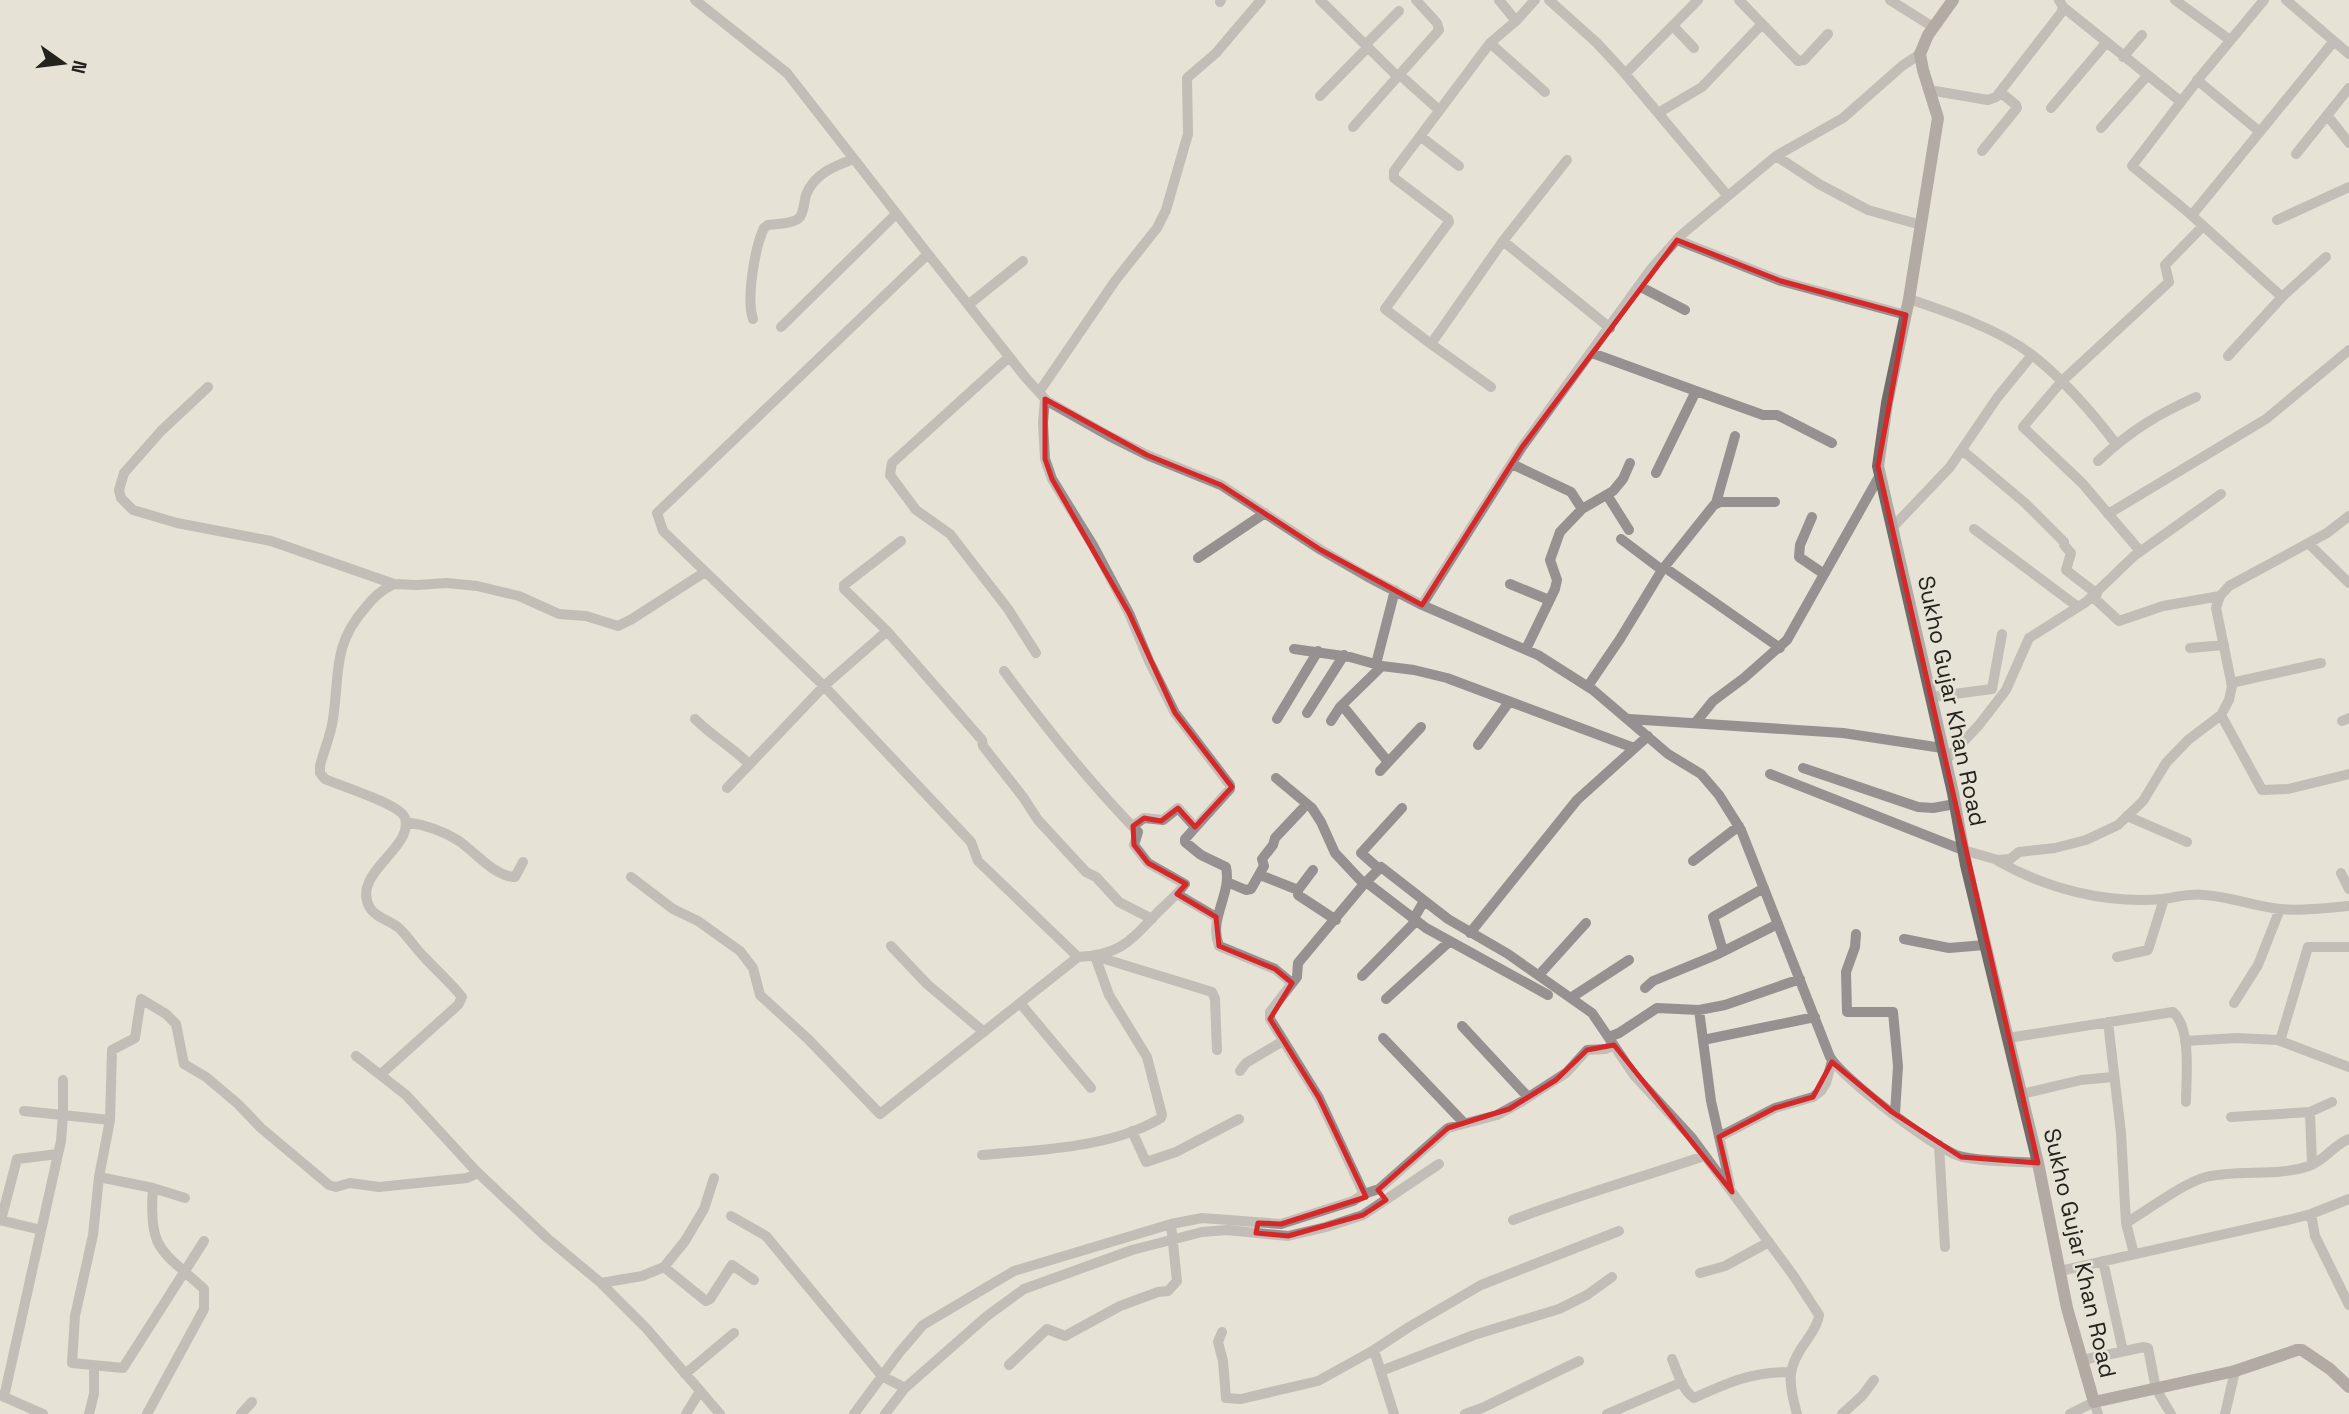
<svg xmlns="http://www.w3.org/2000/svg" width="2349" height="1414" font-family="'Space Grotesk',sans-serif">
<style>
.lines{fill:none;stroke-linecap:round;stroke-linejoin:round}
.minor{stroke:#979090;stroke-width:10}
.secondary{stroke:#726969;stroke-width:12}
.marked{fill:none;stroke:#d62828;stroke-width:5;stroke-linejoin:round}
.labels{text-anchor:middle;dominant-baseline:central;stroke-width:5;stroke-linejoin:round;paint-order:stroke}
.street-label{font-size:23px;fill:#23221d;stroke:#e6e2d5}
</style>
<rect width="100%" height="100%" fill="#e6e2d5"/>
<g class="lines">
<path class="minor" d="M695 0 787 73 928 254 1026 378 1047 401 1109 436 1147 455 1221 485 1321 550 1368 577 1422 605 1538 655 1593 690 1668 754 1701 774 1719 795 1741 830 1830 1057C1842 1078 1938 1152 1963 1157 1987 1162 2014 1161 2038 1163
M1320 0 1398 77
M1499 0 1516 21
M1549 0 1597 43 1621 69 1727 195
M1739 0 1798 61 1804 60 1828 34
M1890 0 1933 27
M2175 0 2230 40
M2264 0 2200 77 2132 166 2189 213 2282 297
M2286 0 2349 54
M1220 2 1221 0
M2063 7 2180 101
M1673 26 1694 48
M1490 43 1545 92
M1365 45 1399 11
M2123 57 2142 35
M1625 74 1698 0
M1400 75 1439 110
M2197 80 2260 132
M1929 90 1988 100 1996 97 2061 13 2063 7 2059 0
M1320 96 1368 47
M2051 108 2106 43
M1658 113 1702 87 1762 24
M2327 115 2349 143
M1353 127 1439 30 1437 23 1416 0
M2101 128 2147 76
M1420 136 1459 166
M1982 151 2017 108 2016 105 2000 92
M2296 154 2349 88
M1776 156 1819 184 1868 210 1921 225
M2192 215 2334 41
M2277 220 2349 187
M1677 240 1781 281 1906 315
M1503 241 1610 328
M1639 286 1685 310
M1909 299C1948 312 1998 329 2031 354 2063 379 2092 412 2116 444
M968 305 1023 261
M753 319C746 299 755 247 764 228L768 225C776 224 794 224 800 217 804 211 804 202 806 195 814 174 834 166 854 159
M781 327 896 214
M1431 344 1385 309 1449 222 1448 219 1394 178V171L1490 43 1516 21 1535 0
M1592 353 1696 391 1656 473
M2228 356 2282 297 2326 257
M1009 357 892 463 890 475 916 510 950 534 1008 609 1036 653
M208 387 161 431 124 473 119 490 121 498 133 510 177 523 271 541 394 584 417 585 447 583 477 586 519 596 559 614 586 616 618 626 632 619 705 572
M1491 387 1431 344 1503 241 1567 160
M1696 391 1763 415H1777L1832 443
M1039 392 1115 281 1157 228 1166 210 1188 134 1187 78 1216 53 1261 0
M1045 399 1043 423 1045 459 1052 479 1094 547 1129 613 1149 661 1175 713 1230 785V789L1185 839V842L1201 855 1226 867C1232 895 1208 918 1219 946L1275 969 1292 983
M1962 450 2025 503 2064 542V545L2071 553 2066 570 2097 594
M2098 461C2130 431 2156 415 2196 397
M1512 464 1571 492 1582 509
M1607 495 1629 530
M1716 503 1735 436
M2108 514 2266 419 2349 350
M1812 517 1800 545 1799 557 1824 574
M1892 528 1950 467 1997 398 2032 355
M1974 529 2078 607
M1621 539 1662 570
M901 541 844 585V589L887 631 982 740 983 746 1023 797 1038 820 1086 872 1096 877 1119 902 1152 919
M2308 543 2349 583
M2140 551 2082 483 2023 427 2061 382 2169 282 2165 265 2203 226
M1198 558 1265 513
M1664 567 1780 648
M1510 584 1549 600
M2093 597 2119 621 2163 606 2220 596
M1422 605 1522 447 1651 269 1680 236 1776 156 1843 118 1902 66 1920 54
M2190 648 2224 645
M1294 649 1350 657 1382 666 1414 670 1447 678 1634 748
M1526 649 1555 589 1557 580 1550 560 1560 532 1582 509 1613 491 1623 479 1630 463
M1376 664 1395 590
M1004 671C1046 728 1089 782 1138 832L1134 845 1148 863 1185 884C1178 894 1167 903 1158 912 1130 941 1121 955 1078 957
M2231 683 2321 663
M1588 686 1620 639 1662 570 1714 505 1720 502H1775
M1931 697 1992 689 2002 634
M1342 705 1388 762
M1307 713 1344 655
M2221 715 2262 790 2288 789 2349 774
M695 719C712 736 732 747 749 764
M1277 719 1318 651
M1629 719 1843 733 1942 748
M1331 721 1340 707 1382 666
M2342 721 2349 718
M1696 722 1713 701 1744 678 1787 640 1880 475
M1478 745 1509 702
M1945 761 1979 725 2006 690 2029 638 2086 602 2134 556 2221 494
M1803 768 1918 807 1933 808 1955 804
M1380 771 1421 727
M1770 774 1963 850 1998 860 2010 859 2019 852 2055 848 2086 840 2118 825 2143 801 2166 763 2188 740 2221 715 2229 700 2232 686 2216 608 2220 596 2229 586 2327 533 2349 516
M1276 778 1312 808 1321 822 1335 853 1364 884
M727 788 824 686 887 631
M2127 816 2187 842
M406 822C426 825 442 830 459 841 475 852 494 876 515 877L523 862
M1133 826 1144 818 1163 820 1178 808 1195 827
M1693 861 1739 826
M1998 861C2047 889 2106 904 2163 899 2178 897 2190 893 2205 895 2231 897 2254 906 2279 909 2298 911 2330 908 2349 906
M1378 868 1361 853 1402 808
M2341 873 2349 889
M1260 875 1298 890 1313 870
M631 877 673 909 698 921 740 951 753 968 760 995 808 1039 880 1114 1078 957 978 861 971 842 824 686 663 531 657 513 928 254
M1227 882 1246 890 1251 889 1264 866 1262 859 1273 845 1275 838 1307 804
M1366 882 1426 928 1548 995
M1298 890V895L1336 920
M1177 894 1216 917
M1413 920 1424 901
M1470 933 1577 800 1648 736
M1856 934 1855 947 1846 972 1847 1012H1893L1898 1066 1895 1114
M1904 939 1949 948 1985 945
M891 946 927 984 984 1032
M1723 951 1713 917 1764 888
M2117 957 2148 950 2164 899
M1539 975 1586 923
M1362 976 1416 921
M1645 988 1653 981 1716 955 1778 924
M1572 997 1629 960
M1386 999 1450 941
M1020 1003 1091 1088
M2234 1003 2258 965 2280 909
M1699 1010 1711 1101 1730 1185
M2108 1022 2121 1133 2126 1223 2134 1254
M1462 1026 1528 1097
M1609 1037 1619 1033 1657 1008 1699 1010 1725 1005 1800 979
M1383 1038 1464 1123
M2008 1038 2173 1012C2192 1029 2186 1078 2186 1102
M1703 1040 1815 1017
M2185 1041 2237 1038 2278 1040 2349 1067
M2280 1041 2308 947H2349
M356 1056 406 1095 475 1170 547 1238 601 1283 646 1328 720 1414
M1240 1071 1246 1063 1283 1041
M380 1075 458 1005 462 997C451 983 437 971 425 958 416 949 409 938 400 929 392 921 376 918 370 908 350 873 414 849 405 818 401 804 340 786 325 779L320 773V766C324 750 331 735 333 719 340 673 332 646 365 608 374 597 381 590 394 584
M2022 1094 2081 1080 2113 1077
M24 1111 110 1120
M2310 1112 2312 1164
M2231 1117 2310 1112 2332 1102
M1132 1131 1146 1162 1176 1152 1239 1119
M1719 1137 1775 1108 1813 1097 1821 1091 1826 1083 1832 1061
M1939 1145 1945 1247
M982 1155C1039 1150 1111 1148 1161 1118L1162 1115 1147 1057 1109 995 1095 956 1212 992 1215 999 1217 1050
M99 1177 153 1188 185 1198
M1364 1194 1319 1098 1270 1019V1012L1297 977 1298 963 1364 884 1381 867 1448 919 1508 954 1592 1013 1634 1075 1692 1138 1793 1275 1819 1315C1818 1324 1812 1333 1807 1340 1786 1368 1788 1382 1797 1414
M2311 1214 2315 1236 2349 1305
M731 1216 766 1236 882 1376 905 1388
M0 1220 41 1230
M1 1220 17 1159 58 1154
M1513 1220C1576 1196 1640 1178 1704 1156
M2126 1223C2148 1210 2183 1183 2206 1177 2239 1169 2277 1177 2309 1166 2326 1160 2333 1145 2349 1139
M204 1241 123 1368 72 1363 75 1316 93 1235 99 1177 110 1120 112 1050 135 1038 141 999 166 1014 176 1024 184 1064 206 1077 238 1104 261 1128 329 1185 336 1187 350 1183 379 1187 467 1178 478 1173
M2103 1261 2123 1351
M664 1267 706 1301 710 1299 732 1265 754 1280
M2060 1271 2288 1220 2311 1214 2349 1199
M1700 1273 1725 1266 1769 1242
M601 1283 642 1276 664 1267 685 1241 704 1209 714 1178
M1222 1332 1218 1342 1223 1361 1226 1398 1241 1399 1318 1381 1374 1350 1409 1327 1481 1285 1619 1231
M1374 1350 1394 1414
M1672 1359C1678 1373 1682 1390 1694 1398 1729 1382 1752 1372 1790 1372
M2082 1360 2144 1347 2148 1348 2156 1389 2171 1414
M1009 1365 1047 1329 1065 1336 1120 1306 1158 1292 1168 1291 1177 1281 1171 1224
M1381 1371 1474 1335 1559 1309 1587 1295 1612 1277
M685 1374 734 1333
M0 1395 43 1414
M4 1397 61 1141 63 1115V1080
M89 1414 94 1394V1366
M147 1414 204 1309V1289C162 1250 148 1251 153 1188
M241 1414 252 1402
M686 1414 700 1391
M854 1414 899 1353 923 1325 1014 1271 1171 1224 1202 1218 1281 1224 1353 1201 1364 1194 1379 1189 1448 1128 1497 1115 1521 1102 1566 1073 1587 1050 1606 1049 1613 1045
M885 1414 905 1388 987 1316 1024 1289 1132 1250 1202 1232 1227 1230 1288 1236 1326 1227 1363 1215 1439 1164
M1465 1414 1482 1408 1579 1361
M1607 1414 1682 1382
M1842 1414 1862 1396 1874 1380
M2070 1414 2094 1402 2098 1414
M2225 1414 2235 1371"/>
<path class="secondary" d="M1953 0 1928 35 1920 54 1923 70 1938 118 1909 299 1887 403 1878 466 1953 793 1966 865 2038 1163 2067 1308 2094 1402 2235 1371 2297 1350H2302L2330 1369 2349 1387"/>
</g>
<path d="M0 0H2349V1414H0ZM1677 240 1781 281 1906 315 1878 466 2038 1163 1961 1157 1892 1112 1832 1062 1813 1097 1775 1108 1719 1137 1732 1192 1614 1045 1587 1050 1556 1080 1509 1109 1448 1128 1378 1190 1386 1200 1363 1215 1288 1236 1256 1233 1258 1223 1281 1224 1366 1197 1319 1098 1270 1019 1292 983 1275 969 1219 946 1216 917 1177 894 1186 884 1148 863 1134 845 1133 826 1144 818 1161 821 1178 808 1195 827 1232 787 1175 713 1129 613 1052 479 1045 459V399L1147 455 1221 485 1321 550 1422 605 1522 447Z" fill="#e6e2d5" fill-opacity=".55" fill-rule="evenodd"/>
<path class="marked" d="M1677 240 1781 281 1906 315 1878 466 2038 1163 1961 1157 1892 1112 1832 1062 1813 1097 1775 1108 1719 1137 1732 1192 1614 1045 1587 1050 1556 1080 1509 1109 1448 1128 1378 1190 1386 1200 1363 1215 1288 1236 1256 1233 1258 1223 1281 1224 1366 1197 1319 1098 1270 1019 1292 983 1275 969 1219 946 1216 917 1177 894 1186 884 1148 863 1134 845 1133 826 1144 818 1161 821 1178 808 1195 827 1232 787 1175 713 1129 613 1052 479 1045 459V399L1147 455 1221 485 1321 550 1422 605 1522 447Z"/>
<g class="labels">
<g class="street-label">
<text transform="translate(1952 701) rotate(78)">Sukho Gujar Khan Road</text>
<text transform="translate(2080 1253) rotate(77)">Sukho Gujar Khan Road</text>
</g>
</g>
<g transform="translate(63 63) rotate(104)" stroke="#e6e2d5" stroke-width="5" paint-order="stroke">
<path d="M0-5L12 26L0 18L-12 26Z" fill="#23221d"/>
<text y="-10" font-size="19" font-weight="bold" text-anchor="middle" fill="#23221d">N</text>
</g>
</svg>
